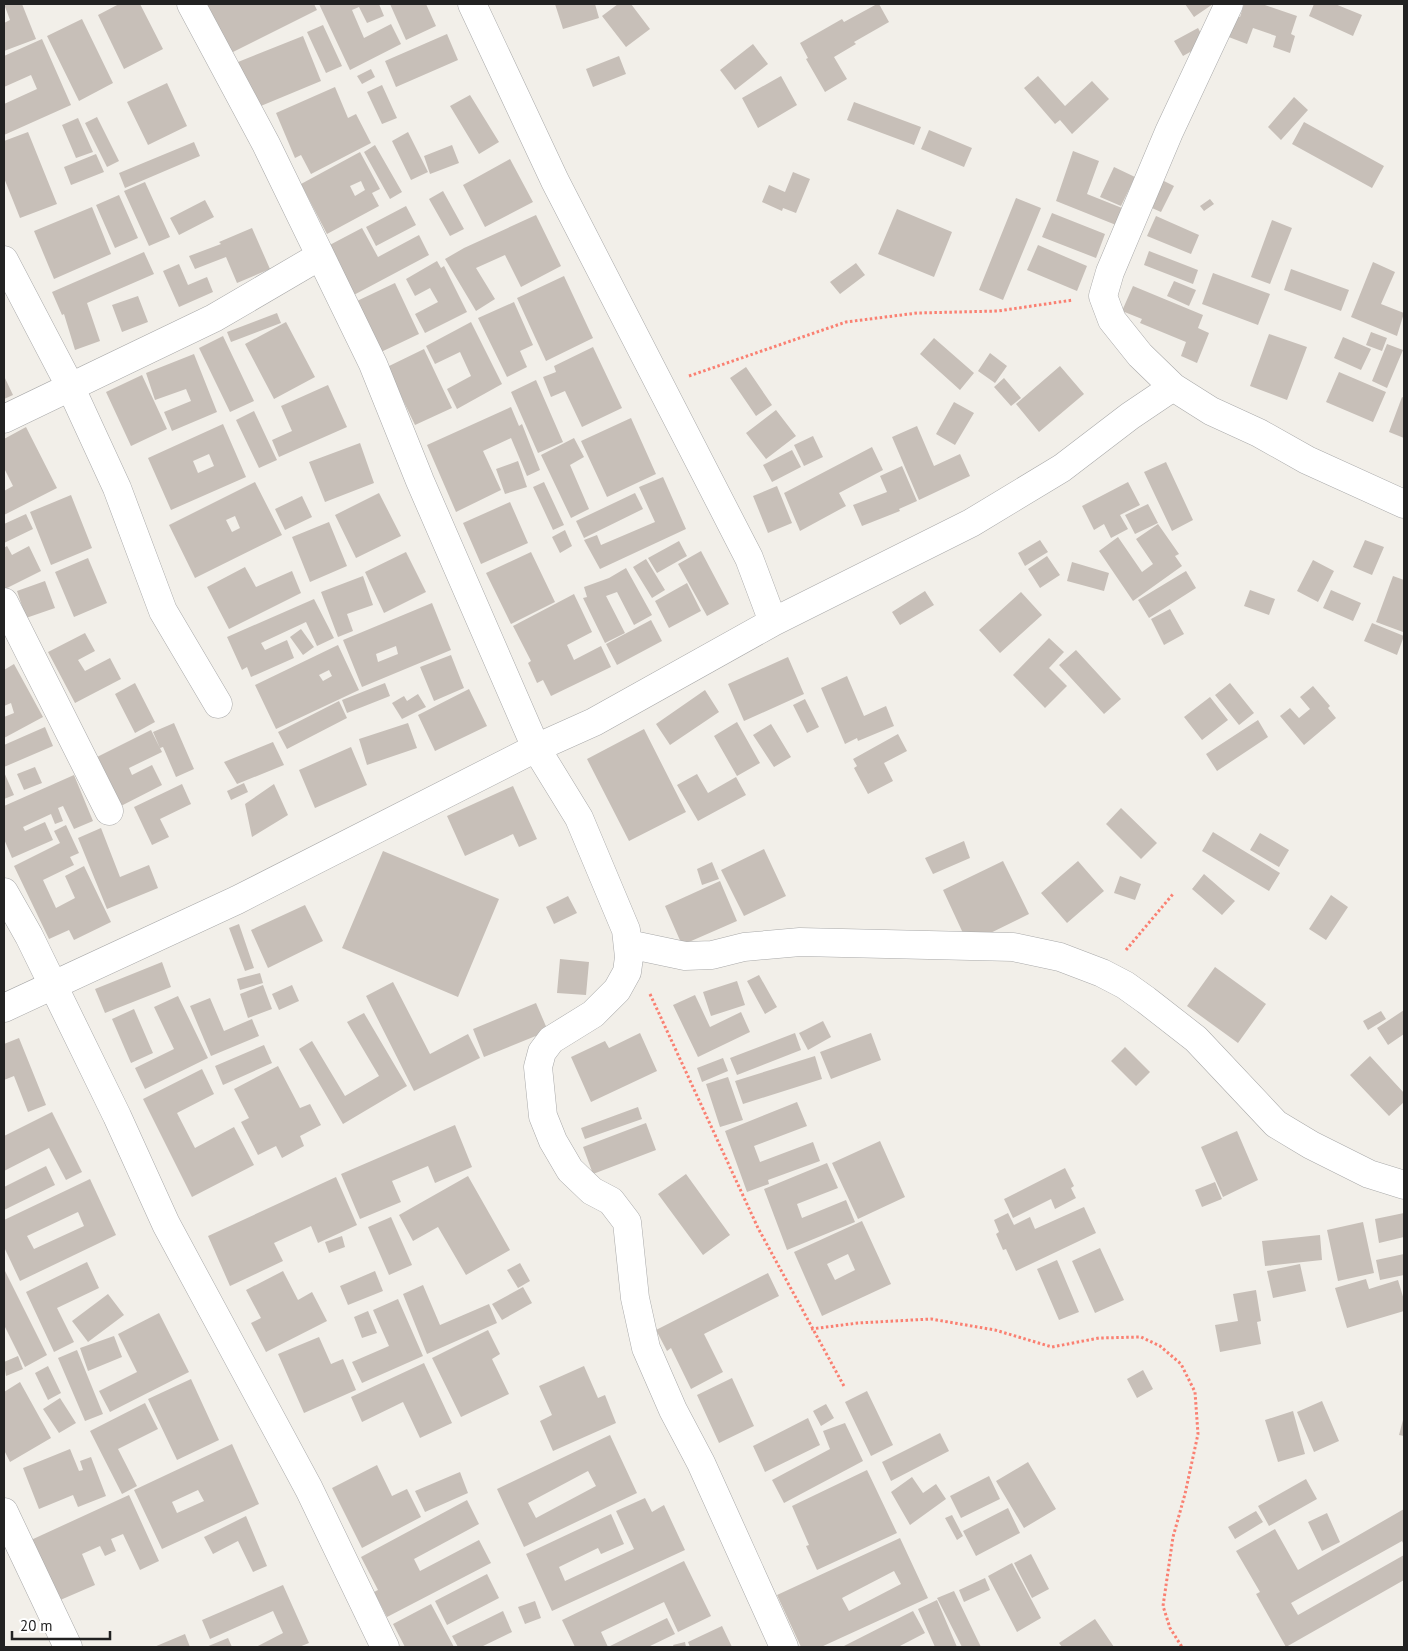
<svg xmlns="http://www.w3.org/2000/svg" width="1408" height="1651" font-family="'PT Sans',sans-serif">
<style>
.building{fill:#c7bfb8;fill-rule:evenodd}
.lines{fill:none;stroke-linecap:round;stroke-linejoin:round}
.minor-casing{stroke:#a9a9a9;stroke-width:29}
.path{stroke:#fa8072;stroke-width:3;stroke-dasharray:2.5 2.5;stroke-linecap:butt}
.minor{stroke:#fff;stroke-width:28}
</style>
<rect width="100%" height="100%" fill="#f2efe9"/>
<path class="building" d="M4 4H22L36 39 4 51V23L10 20Z
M119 4H140L163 49 124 69 98 15Z
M207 4H314L317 10 231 53Z
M319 4H379L384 16 367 23 359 7 352 10 364 38 391 24 401 44 350 70Z
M390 4H426L436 26 406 40Z
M555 4H595L599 18 563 29Z
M618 4H631L650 29 626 47 602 16Z
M877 4H879L889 22 854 42 856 44 834 57 847 79 825 92 806 59 808 58 800 43 842 19 844 22Z
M1185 4H1213L1194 17Z
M1244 4H1262L1297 16 1291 34 1295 36 1290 53 1273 47 1276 36 1253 28 1247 44 1226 36 1233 15 1240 17Z
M1314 4H1335L1362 15 1353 36 1309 16Z
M82 19 113 83 79 101 47 36Z
M323 25 342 66 326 73 307 32Z
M1198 28 1206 43 1183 56 1174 41Z
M447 34 458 60 396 87 385 61Z
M303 36 321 81 256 108 238 62Z
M42 39 71 105 4 135V104L37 89 31 75 4 87V56Z
M753 44 768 64 735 90 720 70Z
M619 56 626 74 593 87 586 69Z
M371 69 375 77 362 84 357 76Z
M781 76 797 105 758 128 742 98Z
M1038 76 1065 106 1092 81 1109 99 1072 134 1060 120 1055 124 1024 88Z
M167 83 187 126 148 145 127 102Z
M382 85 397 118 382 124 367 92Z
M335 87 348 118 356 114 371 143 311 174 301 155 295 158 276 113Z
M470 95 499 142 479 154 450 106Z
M1294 97 1308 110 1281 140 1268 127Z
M854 102 921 127 914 145 847 120Z
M97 117 119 161 107 167 85 123Z
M78 118 93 152 76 158 62 125Z
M1304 122 1384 166 1372 188 1292 144Z
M929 130 972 148 964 167 921 149Z
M28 132 57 204 20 218 4 178V141Z
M408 132 428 172 411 180 392 141Z
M194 142 200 156 125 188 119 173Z
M375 145 402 192 390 199 364 152Z
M452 145 459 163 430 174 424 156Z
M1073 151 1099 161 1087 194 1122 208 1116 225 1056 201Z
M360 152 380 189 372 193 379 206 327 234 301 184ZM361 181 365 190 355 196 350 186Z
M96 154 104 172 71 185 64 167Z
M510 159 533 202 485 227 463 185Z
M1114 167 1135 177 1121 206 1100 197Z
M793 172 810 179 796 213 783 208 782 211 762 202 769 185 785 192Z
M1156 177 1174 186 1161 212 1143 204Z
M145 182 170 237 149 246 124 191Z
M443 191 464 229 450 236 429 199Z
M119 195 138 238 115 248 96 205Z
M1016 198 1041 208 1003 300 979 290Z
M1210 199 1214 204 1204 211 1200 206Z
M205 200 214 217 179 235 170 218Z
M406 206 416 225 376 246 366 227Z
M92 207 111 254 54 279 34 231Z
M897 209 952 232 934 277 878 254Z
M1052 213 1105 234 1096 258 1042 237Z
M536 215 561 266 521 287 505 255 476 268 495 299 476 311 445 259 464 248Z
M1156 216 1199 235 1191 254 1147 236Z
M1272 220 1292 228 1270 284 1251 277Z
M252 228 270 269 237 283 226 257 195 269 189 256 221 244 219 242Z
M362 228 378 257 419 235 429 255 350 297 324 248Z
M1038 245 1087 266 1077 291 1027 270Z
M1149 251 1198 270 1193 284 1144 265Z
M144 252 154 274 87 303 100 341 75 350 64 314 62 315 52 292Z
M437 261 441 268 444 266 467 312 425 333 415 314 438 302 430 288 415 296 406 279Z
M1373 262 1395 272 1381 304 1404 313 1397 336 1351 317Z
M856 263 865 275 840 294 830 282Z
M179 264 188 285 207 277 213 292 179 307 163 271Z
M1291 269 1349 290 1341 311 1284 290Z
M1213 273 1270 294 1258 325 1202 304Z
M564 276 593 338 546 361 517 298Z
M1174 281 1196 290 1189 306 1167 296Z
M395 283 419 334 381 352 357 301Z
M1133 286 1203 315 1198 328 1209 333 1197 363 1181 356 1186 342 1140 323 1142 319 1122 311Z
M138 296 148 322 122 332 112 305Z
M514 302 533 345 520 351 527 367 507 377 478 318Z
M277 313 281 323 231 342 227 332Z
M286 322 315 377 274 399 245 344Z
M471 322 502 384 457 409 447 389 471 376 460 352 435 364 426 346Z
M1371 332 1387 338 1382 351 1366 345Z
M1269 334 1307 347 1287 400 1250 386Z
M223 336 254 401 230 412 199 348Z
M1343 337 1371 349 1361 370 1334 358Z
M934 338 974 373 960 390 920 354Z
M1387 344 1403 350 1387 388 1372 381Z
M593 347 622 408 582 427 565 391 551 397 543 377 556 372 554 366Z
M424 349 452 408 415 425 387 367Z
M990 353 1007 366 995 383 978 371Z
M194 354 217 412 172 431 164 412 191 401 186 389 155 400 146 373Z
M1060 366 1084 394 1039 432 1016 404Z
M746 367 772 405 756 416 730 378Z
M1339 372 1386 392 1373 422 1326 402Z
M142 375 167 429 131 446 106 392Z
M4 376 13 395 4 399Z
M1004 378 1021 398 1011 406 994 387Z
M536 380 563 442 538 453 511 392Z
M328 385 347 427 279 457 272 440 292 431 281 406Z
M1402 397 1404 398V438L1389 432Z
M954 402 974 413 955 445 936 434Z
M511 407 519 426 522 424 540 470 527 476 511 438 483 451 501 490 456 512 427 445Z
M776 410 796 436 766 459 746 433Z
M254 411 277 460 259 468 236 420Z
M631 418 656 474 607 497 581 441Z
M223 424 246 477 171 510 148 458ZM209 454 214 466 198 473 193 461Z
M917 426 934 466 960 454 970 476 919 500 892 437Z
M26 427 57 488 4 515V491L13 486 4 468V439Z
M813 436 823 457 804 466 794 445Z
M574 438 584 457 570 465 589 509 571 518 541 455Z
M360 443 374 483 325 502 309 462Z
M872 447 883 470 839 493 846 506 800 531 784 493Z
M792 450 801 467 772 482 763 465Z
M518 461 527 487 505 494 496 469Z
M1166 462 1193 520 1172 531 1144 472Z
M902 466 917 501 899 509 900 511 862 526 853 505 887 492 880 476Z
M663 477 686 529 600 569 584 540 597 535 601 545 655 522 639 487Z
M255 482 282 535 195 578 169 525ZM235 516 240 528 232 532 226 520Z
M544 482 564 525 553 530 533 487Z
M1128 482 1140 505 1120 515 1128 529 1111 538 1104 524 1094 530 1082 506Z
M777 486 792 523 768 533 753 496Z
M379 493 401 536 356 558 335 515Z
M635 493 643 509 584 538 576 521Z
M71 495 92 548 51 565 30 512Z
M302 496 312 517 285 530 275 509Z
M510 502 528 543 481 564 463 523Z
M1148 504 1158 523 1135 534 1125 515Z
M26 514 33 529 4 543V524Z
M329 522 347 566 310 582 292 537Z
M1158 524 1179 554 1175 556 1182 566 1133 601 1099 551 1118 537 1142 572 1153 564 1136 539Z
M565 530 572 546 560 553 552 537Z
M1040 540 1048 552 1025 566 1018 553Z
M1365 540 1384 547 1372 575 1353 567Z
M679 541 687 556 657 573 648 558Z
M7 546 12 555 29 546 41 571 5 589 4 548Z
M701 551 729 604 707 616 678 564Z
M406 552 426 592 384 613 365 572Z
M531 552 555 602 511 624 486 573Z
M1047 556 1060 575 1040 588 1028 569Z
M88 558 107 603 74 617 55 572Z
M646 559 665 590 652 598 633 567Z
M1313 560 1334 571 1318 602 1297 591Z
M1072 562 1109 573 1104 591 1067 581Z
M245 567 256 587 292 571 301 593 229 629 207 587Z
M626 568 652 615 634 625 617 592 606 596 625 633 605 643 583 598 587 597 584 587 609 578Z
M1186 571 1196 588 1149 618 1138 600Z
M363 576 373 605 347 614 353 631 338 637 321 592Z
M1393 576 1404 580 1403 632 1376 622Z
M45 581 55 608 26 618 17 591Z
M687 583 701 611 669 628 655 601Z
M1250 590 1275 599 1269 615 1244 606Z
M1331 590 1361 603 1353 621 1323 608Z
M925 591 934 605 900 625 892 612Z
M1021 592 1042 615 1000 653 979 630Z
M574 594 592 632 567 645 574 660 601 646 611 667 551 696 543 680 537 683 528 663 531 661 513 626Z
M314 599 334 638 317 646 306 622 261 643 265 650 287 640 294 658 251 677 247 667 242 670 227 637Z
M432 603 451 650 362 687 343 640ZM396 646 398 654 378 662 376 654Z
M1170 609 1184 634 1164 645 1151 619Z
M651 620 662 641 617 665 606 644Z
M1372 623 1404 636 1397 655 1364 641Z
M301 629 314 647 303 655 290 637Z
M85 633 95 651 78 660 85 671 110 658 121 679 75 703 48 652Z
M1049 638 1064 652 1049 668 1067 686 1045 708 1013 675Z
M338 645 359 690 276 729 255 685ZM329 670 332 676 323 681 319 675Z
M1076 650 1121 699 1104 714 1059 665Z
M451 655 464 688 434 701 420 667Z
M788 657 804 694 744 721 728 684Z
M14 664 43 717 4 738V717L14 713 11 703 4 706V670Z
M847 676 864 716 886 706 894 726 858 741 857 738 845 744 821 688Z
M135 683 155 722 135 733 115 694Z
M385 683 390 696 347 713 342 700Z
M1230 683 1254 713 1239 725 1215 695Z
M1313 686 1330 706 1328 708 1336 718 1304 745 1280 716 1290 708 1299 718 1310 709 1300 697Z
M469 689 487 726 435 751 418 715Z
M705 690 719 712 670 745 656 724Z
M418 694 426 707 402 719 392 703 404 696 407 701Z
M1210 697 1228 720 1202 740 1184 717Z
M805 699 819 727 807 733 793 705Z
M339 701 347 718 287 749 278 732Z
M1258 720 1268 737 1217 771 1206 754Z
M737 722 760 763 737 776 714 736Z
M174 723 194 769 176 777 163 747 160 748 153 732Z
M408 723 417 748 367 765 359 739Z
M771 724 791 757 774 767 753 735Z
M45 727 53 746 4 767V745Z
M644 729 686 812 629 841 587 759Z
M151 730 162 752 129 768 132 775 152 765 162 785 119 807 95 758Z
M898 734 907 751 884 763 893 781 868 794 854 768 857 766 853 759Z
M273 742 284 765 237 784 224 762Z
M351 747 367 785 315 808 299 770Z
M35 767 42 783 24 790 17 774Z
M4 772 14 795 4 799Z
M697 774 708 793 736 777 746 795 698 821 677 785Z
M74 775 93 821 74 829 63 806 58 808 63 821 55 824 51 814 23 827 25 831 45 822 53 840 12 858 4 839V806Z
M244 783 248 792 231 800 227 791Z
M182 784 191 804 160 819 169 837 152 845 134 807Z
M274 784 288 815 252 837 245 804Z
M513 786 537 839 519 847 513 834 465 856 447 816Z
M1121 808 1157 843 1141 859 1106 824Z
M66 825 79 853 70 857 74 865 43 880 56 908 75 898 65 876 84 866 111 922 74 940 69 930 49 939 14 866 60 843 54 831Z
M101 828 120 877 149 865 158 888 107 909 78 838Z
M1213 832 1280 873 1269 891 1202 851Z
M1260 833 1289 850 1279 867 1250 850Z
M964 841 970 858 933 874 925 858Z
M764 849 786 896 744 916 721 870Z
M383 851 499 899 458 997 342 948Z
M1003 861 1029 914 968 944 943 890Z
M1078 861 1104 891 1067 923 1041 893Z
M712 862 719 879 702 885 697 869Z
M1204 874 1235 901 1222 915 1192 889Z
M1120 876 1141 884 1135 900 1114 893Z
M720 881 737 921 682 945 665 906Z
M1331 895 1348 907 1326 940 1309 929Z
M568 896 577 913 554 924 546 907Z
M305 905 323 941 268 968 251 930Z
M239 924 254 968 245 971 229 928Z
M560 959 589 962 586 995 557 993Z
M162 962 171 987 105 1013 95 989Z
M1215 967 1266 1004 1238 1043 1187 1006Z
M260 973 263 983 240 990 237 979Z
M759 975 777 1007 765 1014 747 981Z
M737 981 745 1005 711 1016 703 992Z
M393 982 430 1054 468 1034 480 1058 414 1091 366 996Z
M263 985 272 1009 248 1018 240 994Z
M292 985 299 1001 279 1010 272 994Z
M695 995 710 1027 741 1012 750 1032 698 1057 673 1005Z
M178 996 208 1058 145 1089 135 1068 174 1049 154 1007Z
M210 998 224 1031 252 1019 259 1036 211 1056 190 1006Z
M536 1003 548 1031 484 1057 473 1029Z
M134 1009 153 1053 131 1063 112 1019Z
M1404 1010V1034L1388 1045 1377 1028Z
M1381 1011 1386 1019 1368 1030 1363 1021Z
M364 1013 407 1086 343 1124 299 1049 312 1041 345 1096 379 1076 347 1022Z
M823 1021 831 1037 808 1050 799 1033Z
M640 1033 657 1071 591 1102 571 1057 605 1041 609 1048Z
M795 1033 801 1050 737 1075 730 1058Z
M871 1033 881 1060 831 1079 820 1052Z
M19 1038 46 1105 28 1112 14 1076 4 1080V1044Z
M264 1045 272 1063 223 1085 215 1066Z
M1125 1047 1150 1072 1136 1086 1111 1061Z
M815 1056 822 1079 743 1104 735 1081Z
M1370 1056 1404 1093V1102L1389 1116 1350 1075Z
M723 1058 728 1071 702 1082 697 1068Z
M278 1066 300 1108 310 1104 321 1125 300 1136 304 1146 282 1158 276 1146 258 1155 241 1122 249 1118 234 1089Z
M202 1069 214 1094 177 1113 195 1148 234 1127 254 1165 192 1197 143 1099Z
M728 1077 743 1120 720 1127 706 1084Z
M797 1102 807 1126 754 1146 760 1162 813 1142 820 1161 768 1180 769 1184 747 1192 725 1131Z
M638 1107 642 1119 585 1139 581 1128Z
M52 1112 82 1172 66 1180 49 1148 4 1171V1136Z
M646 1123 656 1150 593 1174 583 1147Z
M455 1125 472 1167 435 1183 428 1166 392 1181 401 1202 360 1219 341 1174Z
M1237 1131 1258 1180 1223 1197 1201 1147Z
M880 1141 905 1197 858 1219 832 1163Z
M827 1163 838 1188 797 1204 802 1218 846 1200 855 1222 787 1250 764 1189Z
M46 1166 55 1185 4 1210V1187Z
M1065 1168 1074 1186 1071 1188 1076 1198 1055 1209 1051 1199 1013 1218 1004 1199Z
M686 1174 730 1235 703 1255 658 1194Z
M468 1176 510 1250 466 1275 438 1227 413 1241 399 1215Z
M336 1177 357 1225 318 1243 311 1226 274 1243 283 1261 230 1286 208 1236Z
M90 1179 116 1235 20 1281 4 1247V1220ZM78 1212 84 1226 34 1249 27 1236Z
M1215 1182 1222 1199 1202 1207 1195 1190Z
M1084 1207 1096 1233 1016 1271 1006 1249 1003 1250 996 1234 999 1232 994 1220 1008 1213 1014 1225 1030 1217 1035 1229Z
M1404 1213V1237L1379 1243 1375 1219Z
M391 1217 412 1265 389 1275 368 1227Z
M862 1221 891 1284 822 1316 794 1252ZM848 1254 855 1270 835 1280 827 1264Z
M1363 1222 1374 1273 1338 1281 1327 1230Z
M1320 1235 1322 1260 1265 1266 1262 1241Z
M342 1236 345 1247 329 1253 325 1242Z
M1100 1248 1124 1300 1095 1313 1072 1261Z
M1404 1254V1275L1380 1280 1376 1260Z
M1057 1260 1079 1312 1059 1320 1037 1269Z
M87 1262 99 1288 57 1308 74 1342 54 1352 26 1292Z
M520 1263 530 1281 518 1288 507 1270Z
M1300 1264 1306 1291 1273 1298 1267 1271Z
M4 1269 47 1355 25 1367 4 1325Z
M283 1271 298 1300 312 1292 327 1321 266 1352 251 1323 261 1318 246 1290Z
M375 1271 383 1291 348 1305 340 1286Z
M768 1273 779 1296 704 1334 723 1372 691 1389 671 1348 667 1351 656 1330Z
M1366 1279 1369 1289 1398 1280 1404 1300V1311L1347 1328 1335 1288Z
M423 1285 440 1325 489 1304 497 1323 427 1354 403 1294Z
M523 1287 532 1303 502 1320 492 1304Z
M1256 1290 1261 1321 1257 1322 1261 1344 1220 1352 1215 1325 1238 1321 1233 1294Z
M108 1294 124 1315 88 1342 72 1321Z
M398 1299 423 1356 362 1383 352 1362 389 1346 373 1310Z
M368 1311 377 1333 362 1338 354 1317Z
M159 1313 189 1372 110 1412 99 1391 137 1372 118 1334Z
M488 1330 500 1354 492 1359 509 1394 461 1417 432 1358Z
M114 1336 122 1357 88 1371 80 1348Z
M319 1337 331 1364 343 1359 356 1390 304 1413 278 1354Z
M77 1350 103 1414 85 1421 58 1358Z
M18 1356 23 1369 6 1376 4 1362Z
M424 1363 452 1423 420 1438 403 1402 362 1422 351 1397Z
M48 1366 61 1393 48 1400 35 1373Z
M584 1366 598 1398 605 1395 616 1423 553 1451 540 1421 552 1415 539 1386Z
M1143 1370 1153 1389 1137 1398 1127 1379Z
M732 1378 754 1426 719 1443 697 1395Z
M191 1379 219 1440 177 1460 148 1399Z
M20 1382 51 1438 10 1462 4 1450V1392Z
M867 1391 893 1445 871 1456 845 1402Z
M60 1398 76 1423 59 1433 43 1409Z
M1322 1401 1339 1441 1314 1452 1297 1412Z
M145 1403 158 1429 118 1449 137 1486 122 1494 90 1431Z
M826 1404 834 1418 821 1426 813 1411Z
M1293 1411 1305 1454 1278 1462 1265 1420Z
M1404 1416V1436L1399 1435Z
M808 1418 820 1445 765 1472 753 1446Z
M845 1423 863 1461 784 1503 772 1480 830 1449 823 1431Z
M940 1433 949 1451 891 1481 882 1462Z
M610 1435 637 1493 524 1547 497 1489ZM588 1471 596 1486 536 1518 528 1503Z
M232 1444 259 1504 162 1549 134 1490ZM198 1490 204 1501 177 1513 172 1502Z
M70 1449 79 1471 83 1470 80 1461 91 1457 106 1496 78 1507 73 1495 39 1509 23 1468Z
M1028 1462 1056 1509 1024 1528 996 1481Z
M377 1465 392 1496 407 1489 421 1517 362 1548 332 1488Z
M867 1470 897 1533 817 1570 806 1546 809 1545 792 1506Z
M460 1472 468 1493 425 1512 415 1491Z
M989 1476 1000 1499 961 1518 950 1496Z
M912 1477 923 1493 936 1484 946 1499 910 1525 891 1492Z
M1306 1479 1317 1499 1269 1526 1258 1506Z
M129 1495 159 1561 140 1570 123 1534 111 1539 116 1551 105 1556 100 1546 82 1554 95 1585 58 1601 31 1540Z
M645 1498 652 1512 664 1505 685 1550 552 1611 526 1554 611 1514 624 1544 601 1554 598 1548 559 1567 565 1581 634 1549 616 1511Z
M467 1500 479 1524 414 1559 420 1571 479 1540 491 1563 387 1617 374 1592 378 1590 361 1557Z
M1008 1508 1020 1533 976 1556 963 1531Z
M1404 1509V1545L1402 1541 1291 1603 1298 1615 1404 1555V1580L1286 1647 1256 1594 1260 1592 1236 1551 1275 1529 1298 1570Z
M1256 1511 1263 1522 1235 1539 1228 1527Z
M1327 1513 1340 1542 1322 1551 1308 1522Z
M952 1515 963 1536 957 1540 945 1518Z
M246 1516 267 1566 253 1572 238 1541 213 1554 204 1537Z
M900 1538 928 1598 821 1647H801L777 1595ZM894 1571 901 1584 849 1611 842 1598Z
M1031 1554 1049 1589 1032 1598 1014 1563Z
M684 1561 711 1616 678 1632 664 1602 601 1632 608 1647 667 1618 675 1634 648 1647H575L562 1620Z
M1012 1563 1041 1618 1017 1632 988 1576Z
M487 1574 499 1598 447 1625 435 1601Z
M985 1578 990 1590 964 1602 959 1590Z
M283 1585 309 1643 299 1647H256L283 1633 273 1611 210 1639 202 1620Z
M954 1591 981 1647H962L937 1598Z
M937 1600 957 1647H935L918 1609Z
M535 1601 541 1618 525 1624 518 1607Z
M431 1604 454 1647H405L393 1624Z
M503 1611 512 1632 481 1647H458L452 1636Z
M913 1611 925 1633 898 1647H842Z
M1095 1619 1114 1647H1062L1059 1643Z
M722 1626 732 1647H690L688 1642Z
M185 1634 190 1647H154Z
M228 1638 232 1647H206Z
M685 1642 686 1647H674L673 1645Z"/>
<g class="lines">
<g class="minor-casing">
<path id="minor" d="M191 4 266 144 373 364 420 481 536 748 579 818 626 930 629 957 627 972 617 990 593 1014 551 1040 542 1052 538 1067 543 1116 553 1141 570 1170 592 1191 611 1201 627 1222 635 1298 646 1348 673 1410 701 1463 784 1647
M472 4 555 181 749 558 773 622
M1229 4 1169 132 1110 272 1103 296 1112 320 1140 355 1173 387 1211 411 1259 433 1307 460 1404 504
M4 260 70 386 117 488 163 611 218 704
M4 419 214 318 320 256
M4 602 109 811
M4 892 29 936 117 1116 166 1224 309 1489 385 1647
M628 944 685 956 712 955 744 947 800 942 1013 947 1060 957 1102 973 1125 985 1146 1000 1196 1039 1276 1124 1311 1145 1369 1174 1404 1185
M4 1008 237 900 536 748 594 722 773 622 971 523 1062 468 1130 416 1173 387
M4 1512 68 1647"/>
</g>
<path class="path" d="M689 376 846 322 917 313 998 311 1073 300
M1126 950 1173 894
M650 994 758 1228 845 1388
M811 1329 858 1323 931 1319 995 1330 1052 1347 1099 1338 1141 1337 1160 1346 1181 1364 1195 1392 1198 1434 1185 1494 1173 1537 1163 1606 1170 1628 1182 1647"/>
<use href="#minor" class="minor"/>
</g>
<rect width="1408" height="1651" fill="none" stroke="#222222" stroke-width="10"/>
<path d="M12 1631v8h98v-8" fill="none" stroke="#222222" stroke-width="2.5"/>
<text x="20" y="1631" font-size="15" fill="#222222" stroke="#ffffff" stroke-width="4" paint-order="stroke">20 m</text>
</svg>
